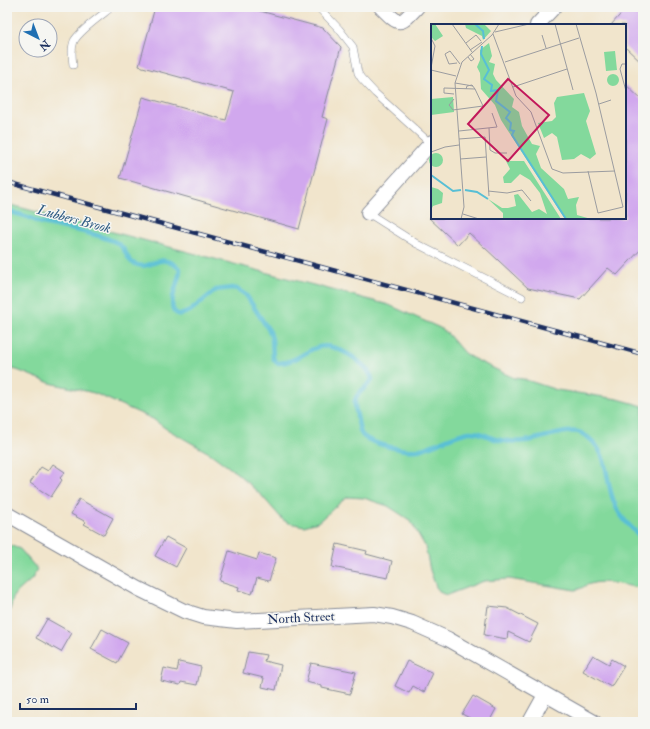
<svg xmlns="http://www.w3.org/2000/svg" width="650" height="729" font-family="'IM FELL Double Pica',serif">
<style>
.green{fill:#83d99c;stroke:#4f847d}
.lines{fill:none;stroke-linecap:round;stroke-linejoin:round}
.stream{stroke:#58bfd5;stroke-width:4.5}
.building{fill:#d1a8ee}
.lane-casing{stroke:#868a95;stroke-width:8}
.street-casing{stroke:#868a95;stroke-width:16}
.lane{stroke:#fff;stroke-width:7}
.street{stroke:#fff;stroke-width:14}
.rail-casing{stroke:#1b2f5e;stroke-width:4.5}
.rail{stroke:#f6f6f2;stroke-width:3;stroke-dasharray:9;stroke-linecap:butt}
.labels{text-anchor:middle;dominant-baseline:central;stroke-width:3;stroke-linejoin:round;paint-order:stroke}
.street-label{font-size:13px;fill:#1b2f5e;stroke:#f6f6f2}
.water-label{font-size:14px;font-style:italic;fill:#2d5a82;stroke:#f6f6f2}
.inset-river{fill:none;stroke:#58bfd5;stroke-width:2}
.inset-road{fill:none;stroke:#9b9ca0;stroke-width:1}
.view{fill:#c2185b;fill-opacity:0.15;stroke:#c2185b;stroke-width:2}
.inset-edge{fill:none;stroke:#1b2f5e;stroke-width:2}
</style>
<rect width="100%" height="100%" fill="#f6f6f2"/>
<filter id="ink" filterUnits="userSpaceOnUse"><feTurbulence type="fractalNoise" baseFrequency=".025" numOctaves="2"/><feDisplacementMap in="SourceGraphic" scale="8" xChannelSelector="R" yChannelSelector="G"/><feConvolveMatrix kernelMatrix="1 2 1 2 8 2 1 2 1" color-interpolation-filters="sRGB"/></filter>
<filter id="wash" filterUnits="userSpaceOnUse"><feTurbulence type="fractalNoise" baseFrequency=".012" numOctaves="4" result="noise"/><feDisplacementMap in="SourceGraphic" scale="16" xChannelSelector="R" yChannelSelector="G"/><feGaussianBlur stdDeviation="0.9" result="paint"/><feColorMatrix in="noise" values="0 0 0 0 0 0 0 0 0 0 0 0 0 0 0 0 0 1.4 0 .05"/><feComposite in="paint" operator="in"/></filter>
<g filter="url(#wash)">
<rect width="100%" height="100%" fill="#f1e5cc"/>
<path class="green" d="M7 204 389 305 440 328 447 333 464 353 472 358 514 378 523 379 557 390 618 399 643 406V589C630 586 602 579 590 584 583 586 584 588 575 590L509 579 484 581 447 595 441 593 436 587 430 570 425 546 413 525 408 519 388 506 364 498 348 497 342 501 318 522 304 526 289 523 283 520 262 496 238 474 211 454 165 428 153 419 94 393 50 383 17 370 7 368Z
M7 544 20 549 37 569 32 579 14 595 7 621Z"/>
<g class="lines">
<path class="stream" d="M7 211C15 213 23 215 30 218 34 220 38 222 42 223 65 229 90 231 113 241 117 242 122 246 124 250 128 255 127 261 135 264 153 272 158 249 180 269 180 280 169 299 173 309 174 312 177 314 180 315L190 311 216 290 232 288 237 289 246 295 270 332 272 339 273 358 277 363C303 364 313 335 342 351 348 354 354 357 358 361 364 366 371 372 372 380 368 386 358 392 356 398 353 403 356 410 357 416 359 422 358 431 363 436 372 444 405 452 418 450 435 446 451 435 469 432 480 431 486 436 495 439 505 442 515 442 525 441 538 440 571 427 581 433 612 449 603 480 616 507 622 520 633 529 643 539"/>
</g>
<g id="blocks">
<path class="building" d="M155 7H245L323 28 341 47 322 117 328 119 299 229 120 178 143 97 226 120 234 92 139 66Z
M627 7H643V64L625 47V25H611Z
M625 84 643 101V247L617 275 608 268 580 299 528 288 469 233 458 245 429 218H625Z
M53 464 65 472 60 478 62 480 51 497 30 483 41 467 48 471Z
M79 499 113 518 104 535 84 524 86 522 71 514Z
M166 537 186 548 176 567 155 556Z
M337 544 367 551 366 554 392 561 388 578 332 567Z
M229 551 257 560 259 553 276 558 269 581 257 578 252 594 238 590 239 587 220 581Z
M488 606 507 608 538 624 529 642 508 632 507 639 484 635Z
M47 619 72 633 61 652 36 638Z
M102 629 128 643 117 663 91 649Z
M248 652 266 655 264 661 281 665 276 690 262 687 264 678 243 673Z
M593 655 609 664 612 659 624 666 611 687 583 671Z
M407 661 433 673 424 692 413 686 409 693 395 686Z
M179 662 201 667 197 685 181 682 180 685 161 681 164 668 177 671Z
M311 663 356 672 350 694 322 688V686L306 682Z
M473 696 496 709 489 722H477L462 714Z"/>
</g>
</g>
<g filter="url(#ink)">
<use href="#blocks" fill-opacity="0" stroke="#868a95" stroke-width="1"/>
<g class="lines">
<g class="lane-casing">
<path id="lane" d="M318 7 339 29 353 47 358 73 361 78 375 93 430 143
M73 65C72 58 71 48 74 41 80 30 102 15 112 7
M368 213 417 244 522 297"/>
</g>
<g class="street-casing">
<path id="street" d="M381 7C400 26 399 26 417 7
M537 25 554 7
M368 213 432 142
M7 514 139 589 184 611 203 617 237 621 374 614 392 617 412 623 448 639 594 722
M530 722 545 695"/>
</g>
<use href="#lane" class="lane"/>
<use href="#street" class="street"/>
<g class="rail-casing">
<path id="rail" d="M7 182 643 354"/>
</g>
<use href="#rail" class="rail"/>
</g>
</g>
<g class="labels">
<g class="street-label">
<text transform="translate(301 618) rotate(-3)">North Street</text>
</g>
<g class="water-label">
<text transform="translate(74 219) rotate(15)">Lubbers Brook</text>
</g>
</g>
<g transform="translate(431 24)">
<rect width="195" height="195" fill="#f1e5cc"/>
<path d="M0 0H4L12 12 4 17 0 13ZM34 0H53L60 7 52 16 51 12 35 4ZM58 19 61 32 58 38 64 40 62 50 65 56 83 75 81 83 88 88 91 102 101 120 109 122 105 130 110 144 133 165 137 175 148 173 145 181 146 191 160 195H134L70 96 64 81 50 65 49 49 46 43 49 36V26ZM184 27 186 46 175 47 173 28ZM176 56a6 6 0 1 1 12 0a6 6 0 1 1-12 0ZM153 69 159 87 155 97 165 130 159 135 150 130 143 135 131 136 126 113 121 109 113 114 107 99 121 97 125 93 123 79 126 73ZM22 73 23 88 0 91V75ZM-2 136a7 7 0 1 1 14 0a7 7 0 1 1-14 0ZM75 137H93L130 195H72V189L57 175 71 184H77L85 182 83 171 87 170 101 188 108 185 116 190 109 169 99 156 89 150 80 159H73L72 153 79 145ZM0 163 7 165 12 169 11 179 2 182 0 186Z" fill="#83d99c"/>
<path class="inset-river" d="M44 0 52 7 53 15M51 22 50 30 58 46 53 55 61 61 60 67 67 66 65 77 79 88 75 94 80 99 79 106 83 107 81 111 135 195M0 151 22 167 30 166M34 166 46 168 57 175"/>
<path class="inset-road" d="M21 0 41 28M124 0 142 66M145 0 165 69 192 183 167 189 157 147M64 8 98 0M62 10 85 72 100 88 121 145 132 149 184 147M111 11 115 24M0 14 4 22 0 44M35 19 45 11 50 17M39 26 51 18M37 33 40 37 43 35 39 30M74 38 148 14M26 39 18 40 14 30 19 27 29 40M195 40H191L189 45 195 67M0 46 25 52M24 59 42 62M82 63 136 45M35 65 36 62 41 61 44 65M23 70 13 69V64L44 65 52 82 22 86 18 81 23 75M168 80 180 76M58 104 59 126 64 129H76M28 107 66 103 61 89M28 115 54 113 58 172M0 128 14 123 28 121M29 135 55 133M57 167 76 169 91 166 100 177M32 190 48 195M30 195 33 183 24 59 31 38 61 11 68 0"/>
<path class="view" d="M77 55 118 91 77 137 37 100Z"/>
<rect width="195" height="195" class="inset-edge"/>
</g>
<rect width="650" height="729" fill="none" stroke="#f6f6f2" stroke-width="24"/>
<g transform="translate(38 38) rotate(138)"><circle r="19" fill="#f6f6f2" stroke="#9ea6b7"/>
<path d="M0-3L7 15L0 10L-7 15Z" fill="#1f6fb2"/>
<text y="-6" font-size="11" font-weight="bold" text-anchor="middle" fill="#1b2f5e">N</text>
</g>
<path d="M20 703v6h116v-6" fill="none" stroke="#1b2f5e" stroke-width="2"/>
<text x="26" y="703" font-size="12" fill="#1b2f5e" stroke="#f6f6f2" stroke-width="3" paint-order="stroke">50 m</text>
</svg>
